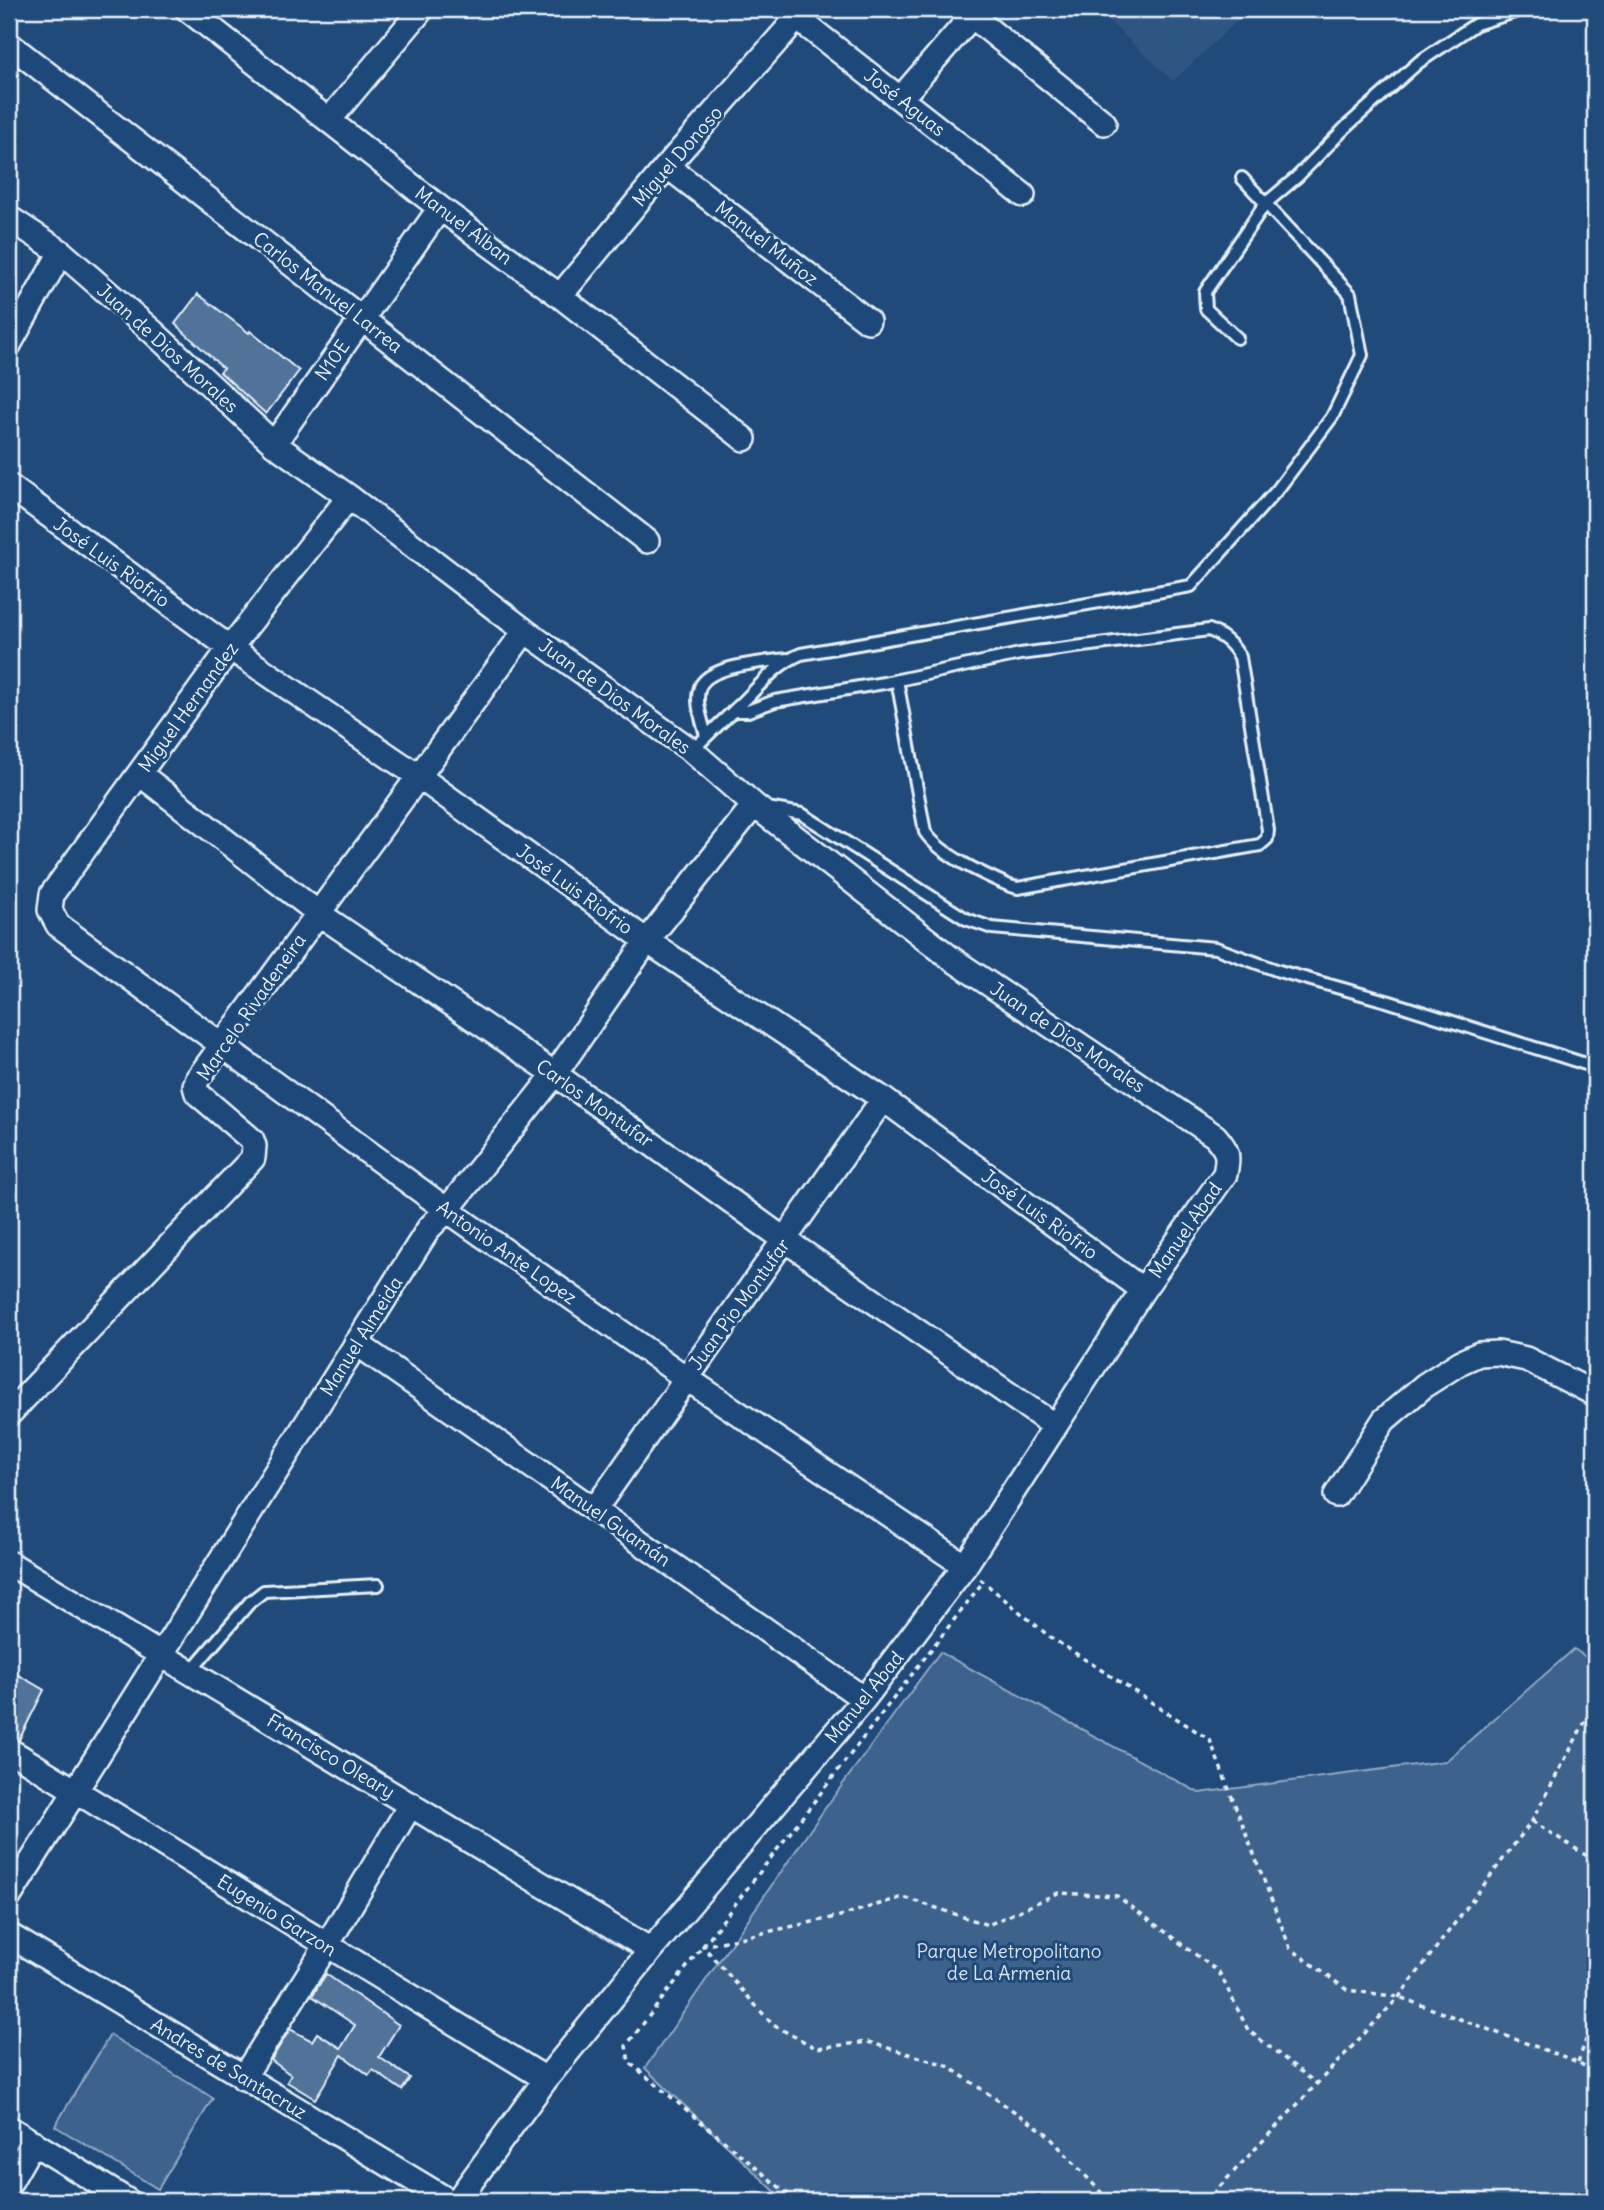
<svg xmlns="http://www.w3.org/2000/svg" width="1604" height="2210" font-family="Delius,sans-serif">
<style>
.built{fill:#2e5683}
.green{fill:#3c628c;stroke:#92aac2;stroke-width:2}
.building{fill:#517399;stroke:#e8f1f8;stroke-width:2}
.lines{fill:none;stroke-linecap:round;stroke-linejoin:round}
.service-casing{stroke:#e8f1f8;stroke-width:16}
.minor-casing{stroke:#e8f1f8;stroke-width:28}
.path{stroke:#e8f1f8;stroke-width:3.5;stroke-dasharray:5 5;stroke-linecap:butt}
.service{stroke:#1f4a7a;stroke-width:10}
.minor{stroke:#1f4a7a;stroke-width:23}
.labels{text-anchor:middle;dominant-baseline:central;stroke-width:6;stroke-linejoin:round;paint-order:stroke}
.street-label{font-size:19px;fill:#e8f1f8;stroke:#1f4a7a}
.park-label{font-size:19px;fill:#d7e3ed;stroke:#1f4a7a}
</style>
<rect width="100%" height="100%" fill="#1f4a7a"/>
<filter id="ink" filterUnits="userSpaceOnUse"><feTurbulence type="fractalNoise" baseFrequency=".0143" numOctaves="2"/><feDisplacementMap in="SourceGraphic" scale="14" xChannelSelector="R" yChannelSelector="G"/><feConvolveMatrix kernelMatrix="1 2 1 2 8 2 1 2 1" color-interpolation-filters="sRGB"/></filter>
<g filter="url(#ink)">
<path class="built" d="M1096 9H1250L1173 81Z"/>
<path class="green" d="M1574 1649 1595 1663V2201H785L645 2068 826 1807 940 1652 1199 1793 1446 1761Z
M110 2035 213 2098 158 2189 55 2126Z"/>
<path class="building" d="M198 294 249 333 250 331 299 371 266 414 220 372 223 368 175 324Z
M15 1673 44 1690 19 1740 9 1736V1686Z
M326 1974 399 2025 379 2057 410 2078 402 2090 373 2070 369 2075 342 2055 315 2099 287 2082 291 2075 271 2060 290 2029 312 2041 317 2033 341 2048 355 2025 312 1996Z"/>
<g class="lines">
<g class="service-casing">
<path id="service" d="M1237 338 1206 309 1205 292 1265 204 1297 177 1347 126 1419 62 1476 24 1524 9
M734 711H748L775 701 884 683 1020 654 1209 630C1224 636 1232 644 1240 657L1268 830 1267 839 1260 845 1018 888 1010 886C985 875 940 855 925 832L897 680
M706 736C703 722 694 702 700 687 709 665 765 662 787 659
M692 751C709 733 726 718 743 702 761 684 778 663 801 654L1191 586 1278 489 1332 417 1362 355 1350 294 1242 178
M767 808 802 814 966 919 992 928 1216 948 1279 971 1390 1002 1595 1067
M190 1672 250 1602 264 1591 378 1585"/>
</g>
<g class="minor-casing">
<path id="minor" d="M187 9 440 208 560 296 744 439
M788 9 797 18 1023 195
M972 16 1104 123
M9 44 647 541
M901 98 978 9
M329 120 422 9
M667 166 868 321
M9 218 61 252 153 332 274 444 349 497 525 631 692 751 754 805 952 959 1215 1136C1228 1151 1229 1155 1225 1174L1143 1290 965 1566 864 1699 651 1950 546 2079 457 2201
M560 296 667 166 797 18
M9 345 61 252
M274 444 440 208
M9 486 230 648 418 776 647 941 883 1099 1143 1290
M349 497 230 648 52 894 50 910 58 925 447 1210 686 1378 965 1566
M140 774 318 913 555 1074 785 1240 1055 1426
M356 1343 864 1699
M9 1414 253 1158 254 1146 252 1140 197 1093 195 1086 198 1078 525 631
M1336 1495 1384 1420 1425 1385 1461 1362 1479 1354 1498 1353 1526 1359 1595 1394
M595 1509 883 1099
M9 1563 651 1950
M9 1750 546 2079
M9 1897 429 1228 447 1210 555 1074 647 941 754 805
M9 1935 449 2201
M243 2078 327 1945 411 1804
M9 2128 128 2201
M9 2184 33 2142"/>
</g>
<path class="path" d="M980 1579 1050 1637 1210 1740 1290 1948 1347 1990 1399 1997 1578 2062 1595 2073
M1532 1821 1595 1861
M1578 2062 1595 2015
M796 2201 629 2062 626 2046 983 1582
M1109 2201 1046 2133 946 2065 868 2042 816 2048 773 2025 703 1946 840 1916 903 1897 988 1925 1058 1893 1117 1896 1219 1972 1248 2030 1317 2084
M1206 2201 1399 1997 1532 1821 1595 1703"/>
<use href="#service" class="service"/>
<use href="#minor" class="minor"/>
</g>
</g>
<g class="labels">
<g class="street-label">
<text transform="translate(905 102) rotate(38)">José Aguas</text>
<text transform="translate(677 156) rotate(-49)">Miguel Donoso</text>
<text transform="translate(464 225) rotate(37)">Manuel Alban</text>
<text transform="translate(767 243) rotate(38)">Manuel Muñoz</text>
<text transform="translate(328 292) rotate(38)">Carlos Manuel Larrea</text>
<text transform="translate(168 348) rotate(42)">Juan de Dios Morales</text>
<text transform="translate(332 360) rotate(-55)">N10E</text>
<text transform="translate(112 562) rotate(36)">José Luis Riofrio</text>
<text transform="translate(615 696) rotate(36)">Juan de Dios Morales</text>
<text transform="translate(188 707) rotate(-54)">Miguel Hernandez</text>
<text transform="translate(575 889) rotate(36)">José Luis Riofrio</text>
<text transform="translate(251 1007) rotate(-55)">Marcelo Rivadeneira</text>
<text transform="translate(1068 1037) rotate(34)">Juan de Dios Morales</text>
<text transform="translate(595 1103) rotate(35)">Carlos Montufar</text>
<text transform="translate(1040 1214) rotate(36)">José Luis Riofrio</text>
<text transform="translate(1185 1230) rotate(-55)">Manuel Abad</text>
<text transform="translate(507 1252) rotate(35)">Antonio Ante Lopez</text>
<text transform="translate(739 1304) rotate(-54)">Juan Pio Montufar</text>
<text transform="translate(361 1336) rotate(-58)">Manuel Almeida</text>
<text transform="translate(611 1521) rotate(35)">Manuel Guamán</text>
<text transform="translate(864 1697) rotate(-51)">Manuel Abad</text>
<text transform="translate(331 1756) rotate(31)">Francisco Oleary</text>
<text transform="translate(277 1915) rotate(32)">Eugenio Garzon</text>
<text transform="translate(229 2068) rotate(31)">Andres de Santacruz</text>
</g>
<g class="park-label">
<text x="1009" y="1951">Parque Metropolitano<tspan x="1009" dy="22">de La Armenia</tspan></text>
</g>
</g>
<rect width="1604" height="2210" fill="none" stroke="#1f4a7a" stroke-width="35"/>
<rect x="18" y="18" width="1569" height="2175" fill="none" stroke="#e8f1f8" stroke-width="2.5" filter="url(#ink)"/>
</svg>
